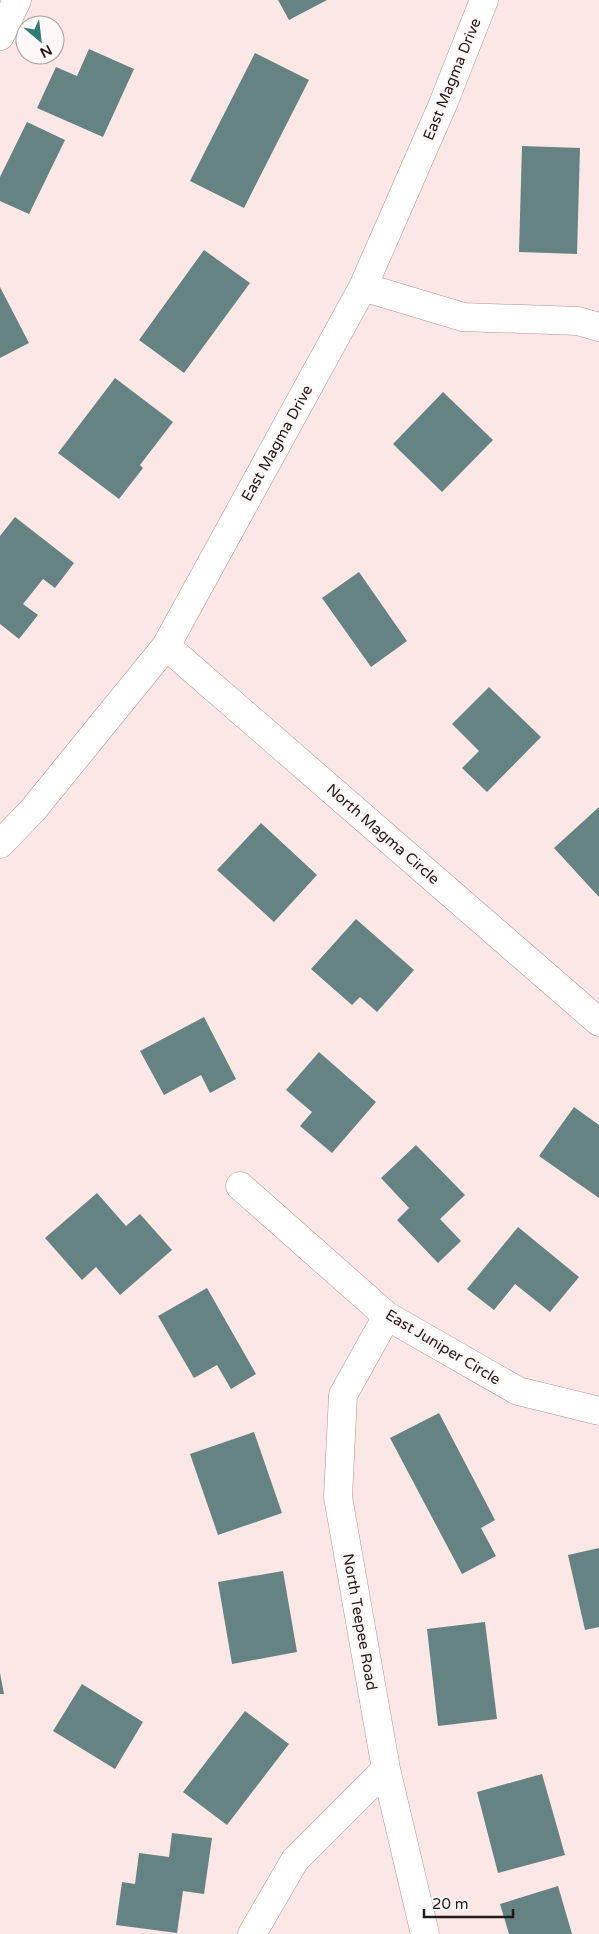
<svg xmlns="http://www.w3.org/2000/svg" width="599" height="1934" font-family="'Varela Round',sans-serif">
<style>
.building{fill:#648382}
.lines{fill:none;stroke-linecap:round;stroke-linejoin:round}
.minor-casing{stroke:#b19392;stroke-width:29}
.minor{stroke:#fff;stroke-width:28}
.labels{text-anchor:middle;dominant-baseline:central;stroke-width:5;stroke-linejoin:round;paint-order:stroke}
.street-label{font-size:15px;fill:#241919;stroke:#fff8f8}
</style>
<rect width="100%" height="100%" fill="#fbe7e6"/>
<path class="building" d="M278 0H327L289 20Z
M89 49 134 69 103 137 37 108 56 67 77 76Z
M255 53 309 80 244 208 190 181Z
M27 122 65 140 29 214 0 201V177Z
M522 146 580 148 577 254 519 252Z
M204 250 250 283 184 373 139 340Z
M0 287 29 343 0 358Z
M115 378 173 422 140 465 143 468 119 499 58 453Z
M443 392 493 440 442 492 393 444Z
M15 517 74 563 55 588 43 579 23 604 38 615 19 639 0 624V536Z
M359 572 407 641 371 667 322 598Z
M489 687 541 737 487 792 462 768 479 751 452 724Z
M599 807V897L554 848Z
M261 823 317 875 274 922 217 870Z
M356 919 414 970 377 1012 360 997 352 1005 311 969Z
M204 1017 236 1079 210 1093 201 1075 164 1095 140 1051Z
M319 1052 376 1102 332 1153 300 1126 312 1112 286 1090Z
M574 1107 599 1125V1198L539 1156Z
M416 1145 465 1195 440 1219 461 1241 438 1263 397 1220 409 1208 381 1178Z
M97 1193 126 1226 140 1214 172 1250 120 1295 96 1267 82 1280 45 1238Z
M518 1227 579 1277 550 1312 515 1284 494 1310 467 1289Z
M207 1288 256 1374 231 1389 217 1365 194 1378 158 1316Z
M439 1413 495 1520 481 1528 496 1556 462 1574 390 1438Z
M254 1432 282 1513 218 1535 190 1454Z
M599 1548V1627L585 1630 568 1555Z
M283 1571 297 1652 232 1664 218 1582Z
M485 1622 497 1719 438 1726 427 1629Z
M0 1673 4 1694H0Z
M82 1684 143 1722 115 1769 53 1731Z
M245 1711 289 1744 227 1825 183 1792Z
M542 1774 565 1855 498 1873 477 1792Z
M172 1833 212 1838 204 1894 183 1891 177 1933 116 1925 122 1882 135 1884 139 1853 169 1857Z
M558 1886 572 1934H509L500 1904Z"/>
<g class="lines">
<g class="minor-casing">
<path id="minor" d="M0 36 17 0
M363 287 463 317 578 321 599 327
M166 646 599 1022
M0 844 32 811 166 646 363 287 443 104 484 0
M240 1186 387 1316 518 1391 599 1411
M387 1316 343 1395 338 1497 386 1769 425 1934
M252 1934 295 1860 386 1769"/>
</g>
<use href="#minor" class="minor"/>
</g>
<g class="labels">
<g class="street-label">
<text transform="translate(452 79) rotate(-68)">East Magma Drive</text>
<text transform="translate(277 443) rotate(-61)">East Magma Drive</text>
<text transform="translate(383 834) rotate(41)">North Magma Circle</text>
<text transform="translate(443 1347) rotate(31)">East Juniper Circle</text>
<text transform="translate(360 1622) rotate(80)">North Teepee Road</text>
</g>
</g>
<g transform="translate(40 40) rotate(152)"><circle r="24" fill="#fff8f8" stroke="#a79f9f"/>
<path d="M0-4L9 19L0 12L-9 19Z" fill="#2f7977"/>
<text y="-8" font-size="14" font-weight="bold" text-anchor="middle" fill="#241919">N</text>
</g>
<path d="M424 1909v8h89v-8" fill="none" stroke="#241919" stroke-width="2.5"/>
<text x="432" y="1909" font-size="15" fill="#241919" stroke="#fff8f8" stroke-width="4" paint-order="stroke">20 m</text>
</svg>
